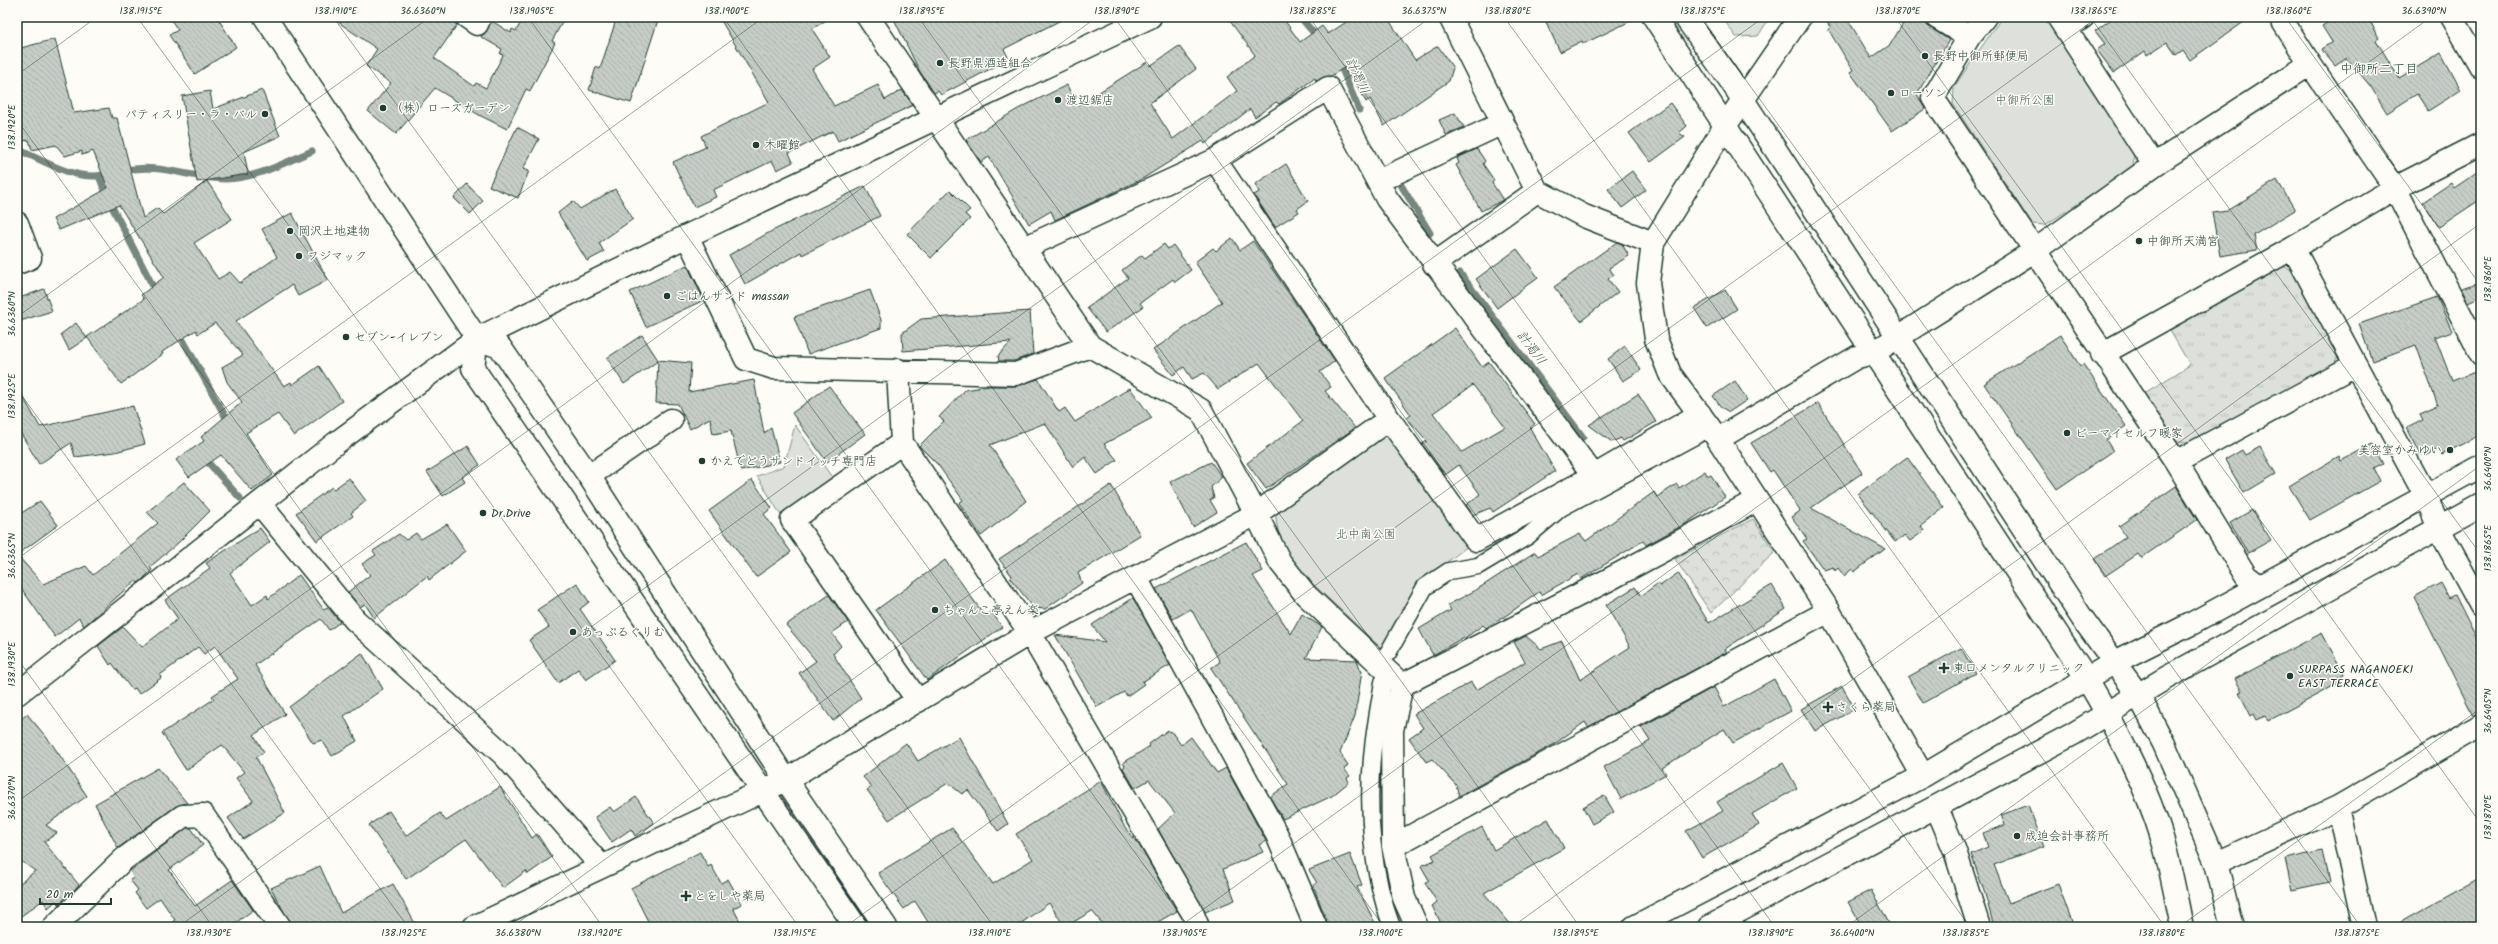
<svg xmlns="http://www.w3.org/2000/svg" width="2498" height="944" font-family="Kalam,'Klee One',sans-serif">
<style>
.grass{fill:url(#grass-tufts);stroke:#7e8e88}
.forest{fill:url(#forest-crowns);stroke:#7e8e88}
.park{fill:#dde0db;stroke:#7e8e88}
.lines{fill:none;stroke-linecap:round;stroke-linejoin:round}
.stream{stroke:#75877f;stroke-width:7}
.building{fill:url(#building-back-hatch);stroke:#1f3d34;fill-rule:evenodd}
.pedestrian-casing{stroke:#1f3d34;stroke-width:19}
.minor-casing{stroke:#1f3d34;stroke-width:25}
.tertiary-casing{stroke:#1f3d34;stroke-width:25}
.pedestrian{stroke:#fdfcf7;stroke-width:16}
.minor{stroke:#fdfcf7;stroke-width:22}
.tertiary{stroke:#fdfcf7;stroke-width:22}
.ticks{fill:none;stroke:#1f3d34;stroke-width:1;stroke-opacity:0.45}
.poi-dot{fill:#1f3d34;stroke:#fdfcf7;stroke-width:1.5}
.labels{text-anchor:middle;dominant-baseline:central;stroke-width:3;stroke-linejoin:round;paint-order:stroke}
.poi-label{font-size:12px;fill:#1f3d34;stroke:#fdfcf7;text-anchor:start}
.park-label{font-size:12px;fill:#455e55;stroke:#fdfcf7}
.neighbourhood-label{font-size:13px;fill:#1f3d34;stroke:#fdfcf7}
.water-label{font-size:13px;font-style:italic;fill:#435c53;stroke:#fdfcf7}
.neatline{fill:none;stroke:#1f3d34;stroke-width:1.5}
.ticks-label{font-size:10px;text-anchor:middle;fill:#1f3d34}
</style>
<defs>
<pattern id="grass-tufts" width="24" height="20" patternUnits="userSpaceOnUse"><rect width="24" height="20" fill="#dde0db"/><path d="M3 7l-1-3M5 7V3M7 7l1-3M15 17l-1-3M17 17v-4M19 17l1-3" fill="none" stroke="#bdc1bd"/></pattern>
<pattern id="forest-crowns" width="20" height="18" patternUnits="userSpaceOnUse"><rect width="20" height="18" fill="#dde0db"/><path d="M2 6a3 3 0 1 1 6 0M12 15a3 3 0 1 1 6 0" fill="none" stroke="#bdc1bd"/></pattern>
<pattern id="building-back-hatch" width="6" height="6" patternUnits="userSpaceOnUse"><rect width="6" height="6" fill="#c6cdc7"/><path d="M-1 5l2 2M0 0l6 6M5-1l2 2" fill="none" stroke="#aab1ac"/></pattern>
</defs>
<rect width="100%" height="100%" fill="#fdfcf7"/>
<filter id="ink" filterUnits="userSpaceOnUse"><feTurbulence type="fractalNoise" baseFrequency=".025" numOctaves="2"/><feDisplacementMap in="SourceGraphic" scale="8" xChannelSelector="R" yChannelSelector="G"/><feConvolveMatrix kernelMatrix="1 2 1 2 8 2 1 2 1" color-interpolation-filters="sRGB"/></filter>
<g filter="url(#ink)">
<path class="grass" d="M2277 265 2292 269 2338 355 2333 368 2191 442 2172 441 2143 394 2190 365 2169 329Z"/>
<path class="forest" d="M1753 519 1775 552 1711 613 1675 559Z"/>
<path class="park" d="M1722 17H1770L1758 36 1736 37Z
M2002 17H2047L2134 153 2133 168 2045 225 2032 224 1953 104 1954 87Z
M795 425 834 480 782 517 757 476 784 466Z
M1381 436 1391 437 1468 546 1421 582 1388 645 1381 648 1299 571 1280 542 1274 508Z"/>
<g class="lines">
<path class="stream" d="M1300 17 1319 39
M1339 62 1359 110
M17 149C42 160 75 181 103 175
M121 171C161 162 187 178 225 179 255 179 284 163 312 151
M99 176 108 199 157 294
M1401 185 1430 233
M1460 273 1583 437
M178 331 229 423
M207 457 205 459 240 498"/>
</g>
<path class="building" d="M169 17H217L236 47 195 74 169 35 178 30Z
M331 17H445L457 25 434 58 474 86 476 83 486 88 503 55 500 54 502 49 481 37 492 21 511 33 512 29 516 31 524 17H565L552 41 555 43 530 91 526 89 507 129 479 115 435 88 396 134 368 111 391 83 366 66 377 49Z
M617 17H659L631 103 589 90 596 67 600 69Z
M719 17H831L812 29 830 57 812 69 834 106 878 85 885 100 902 90 913 105 838 141 833 131 789 153 793 162 777 170 772 161 713 190 716 197 694 207 673 162 706 147 701 136 769 102Z
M893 17H1067L1004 49 1009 59 941 95 938 91 934 93 919 70Z
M1227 17H1282L1300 42 1322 26 1328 34 1354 17H1387L1415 60 1438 46 1453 68 1449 81 1384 126 1370 99 1366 102 1347 66 1331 76 1316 81 1315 78 1279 104 1276 102 1255 117 1250 109 1205 144 1203 141 1142 179 1055 220 1051 211 1029 224 989 157 981 162 966 140 1018 109 1067 85 1077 106 1147 62 1150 66 1179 46 1196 69 1150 103 1173 139 1237 91 1227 77 1255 55Z
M1557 17H1639L1583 44 1582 41 1560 52 1546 22Z
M1823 17 1847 18 1871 58 1890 45 1907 17H1922L1929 27 1949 40 1917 94 1925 109 1892 131 1850 72 1853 70 1828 29 1831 28Z
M2114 17H2251L2190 60 2183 50 2176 55 2167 42 2147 55 2145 51 2114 73 2097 50 2105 44 2095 31Z
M2336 17H2368L2379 38 2376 40 2399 78 2441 53 2461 90 2428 111 2417 94 2387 113 2371 87 2347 58 2335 66 2321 49 2332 42 2322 26Z
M55 39 74 113 109 108 112 118H117L143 218 157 208 163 214 207 181 232 219 194 243 218 279 230 272 240 283 277 257 262 229 292 213 328 280 298 296 292 285 236 321 284 386 291 382 292 385 319 366 342 401 294 436 278 414 246 433 273 475 252 491 221 455 189 477 176 460 204 441 201 437 242 402 227 382 222 367 243 355 215 323 198 334 196 330 162 352 163 354 121 384 87 337 144 299 141 295 164 277 119 205 59 230 53 219 108 188 93 151 82 155V151L65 156 56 145 32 150 29 140 17 142V49Z
M262 90 280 136 244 152 248 174 197 182 182 96 210 91 213 109Z
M1670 103 1687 126 1679 133 1685 137 1651 162 1629 133Z
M1455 113 1464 127 1446 135 1439 120Z
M517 127 539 139 523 169 529 171 518 198 489 186Z
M1477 149 1485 161 1483 164 1494 180 1492 183 1503 200 1481 211 1456 165 1459 163 1457 158Z
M1286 164 1308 201 1297 209 1299 212 1275 227 1254 195 1259 192 1255 184Z
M2481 170V199L2439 227 2423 202 2451 183 2454 188Z
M1632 171 1646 190 1622 208 1608 189Z
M2277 180 2295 210 2254 235 2257 250 2220 256 2212 212 2228 210Z
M467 184 483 201 470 214 454 198Z
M865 186 880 216 802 255 801 252 745 284 729 255 772 231Z
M615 189 633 219 599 243 604 252 587 261 558 213 573 201 580 209Z
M950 190 970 210 965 214 970 219 931 258 907 234Z
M1232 238 1240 250 1253 241 1335 361 1320 372 1331 387 1325 391 1355 428 1266 489 1247 463 1303 421 1259 363 1218 389 1204 373 1192 379 1184 367 1173 375 1153 350 1222 302 1195 262 1213 248 1216 251Z
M1617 242 1622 244 1629 256 1609 268 1614 275 1608 279 1618 292 1581 321 1554 287Z
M1164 244 1168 249 1173 245 1191 270 1175 282 1173 279 1140 303 1143 307 1106 332 1087 308 1128 278 1122 270 1142 255 1145 258Z
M1517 249 1538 277 1497 308 1476 279Z
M687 265 704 300 646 327 630 292Z
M2481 282V296L2468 302 2461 288Z
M44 289 52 311 17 322V299Z
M870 290 881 320V328L808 354 794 317Z
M1725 290 1737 309 1707 328 1694 308Z
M2437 297 2452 331 2435 337 2452 381 2475 372 2481 389V434L2442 455 2438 449 2426 456 2424 453 2421 455 2407 428 2423 420 2420 414 2438 406 2416 345 2372 361 2359 324Z
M1030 311 1033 354 1014 361H999L998 356 1011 342 903 351 902 333 921 319Z
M76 323 87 338 69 350 61 334Z
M1455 328 1482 367 1489 362 1535 424 1530 428 1555 471 1493 512 1490 508 1473 515 1466 505 1480 494 1459 465 1445 475 1422 444 1427 441 1407 418 1411 415 1385 378ZM1473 385 1505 427 1462 452 1433 413Z
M642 335 658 360 691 363 689 392 754 380 764 433 771 428 780 462 741 471 731 431 713 434 710 418 690 429 678 404 656 403 658 361 624 384 607 358Z
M2060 335 2080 366 2083 364 2126 426 2106 440 2113 451 2057 489 1984 384Z
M1625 346 1641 370 1623 381 1608 359Z
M1038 379 1059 412 1065 408 1075 422 1130 388 1152 418 1104 444 1117 460 1097 474 1085 457 1073 467 1045 423 990 445 1026 501 981 536 959 503 963 500 938 465 919 446 944 421 939 417 965 390 989 386H1016Z
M1735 381 1747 400 1729 412 1721 407 1713 396Z
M17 386 40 427 133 406 145 444 115 452 75 457 71 443 39 464 17 427Z
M829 386 865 434 827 462 792 413Z
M1638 394 1656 422 1634 435 1623 441 1621 438 1612 442 1589 425Z
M1818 403 1862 473 1811 508 1885 549 1854 572 1852 569 1844 576 1838 568 1835 571 1833 567 1824 570 1803 541 1807 539 1792 517 1800 511 1773 470 1770 472 1751 443Z
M2372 444 2383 464 2374 469 2380 481 2310 520 2289 486 2339 456 2341 461Z
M468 446 480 465 462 477 465 482 443 496 427 472Z
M2260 447 2276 474 2244 493 2225 460 2242 450 2245 455Z
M1907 457 1944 508 1921 526 1924 531 1910 541 1905 535 1895 542 1858 494Z
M1211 462 1222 477 1211 487 1214 498 1210 500 1217 512 1193 527 1170 482Z
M1705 471 1707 475H1711L1725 497 1685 524 1646 545 1643 541 1581 579 1578 574 1541 595 1539 592 1504 617 1505 618 1502 617 1486 628 1483 625 1465 638 1464 637 1433 655 1419 629 1451 610 1448 605 1476 590 1535 552 1538 556 1580 534 1586 541 1654 492 1657 497 1677 484 1679 488Z
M349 478 366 501 351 513 353 516 317 541 296 513 332 487 334 489Z
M752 480 772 508 764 514 791 552 756 577 709 511Z
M184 482 210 511 178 543 150 567 152 570 141 581 138 583 135 581 84 626 79 618 55 637 17 582V516L40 501 58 525 17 555 43 584 86 566 93 575 158 523 147 512Z
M1111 485 1140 535 1078 573 1082 583 1045 609 1034 608 1010 578 1012 576 999 559Z
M2176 486 2197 520 2141 558 2138 554 2105 576 2094 559 2126 537 2119 526Z
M2252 510 2271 540 2248 553 2230 523Z
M447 524 466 551 429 580 427 576 374 618 365 604 360 607 348 592 370 575 362 564 376 555 373 551 399 534 406 540 416 533 421 539Z
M260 528 270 542 230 573 252 605 267 595 268 599 299 575 324 610 328 607 340 622 329 630 321 619 255 665 285 714 254 735 264 752 256 757 285 813 243 839 228 818 253 801 236 778 244 772 222 745 186 770 162 733 214 699 212 696 238 679 215 646 204 654 198 647 160 675 161 678 139 694 135 688 132 690 112 663 110 665 98 646 123 627 142 647 178 619 165 600 210 568 206 563Z
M1246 542 1263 571 1253 576 1291 634 1302 614 1322 627 1306 658 1357 660 1360 670 1362 671 1355 716 1340 753 1348 765 1344 769 1350 776 1347 778 1349 782 1332 796 1283 819 1270 797 1288 784 1211 668 1220 662 1191 609 1173 619 1156 589Z
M945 560 985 616 991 611 1002 627 927 680 876 610Z
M1678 573 1709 623 1772 585 1786 609 1725 649 1727 652 1588 727 1585 722 1553 745 1459 796 1456 785 1432 759 1426 762 1409 738 1423 728 1414 714 1471 682 1476 690 1525 662 1514 642 1526 636 1541 649 1562 641 1580 680 1630 647 1606 605 1635 587 1641 596 1657 584 1660 586Z
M577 583 589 602 580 609 615 660 586 680 578 669 558 683 529 640 549 627 537 610Z
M2441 583 2449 598 2455 595 2481 647V713L2473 715 2414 597Z
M829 595 848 622 832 633 841 646 833 654 861 698 833 721 799 673 816 661 786 625Z
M1133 598 1170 665 1142 682 1144 684 1127 696 1124 692 1097 707 1055 635 1105 642 1092 625Z
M2322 633 2344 674 2337 678 2339 683 2268 721 2265 716 2257 720 2254 714 2251 716 2239 692 2242 691 2235 679Z
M1961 648 1976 673 1923 703 1908 677Z
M362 653 383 689 344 716 357 741 332 756 322 740 313 743 289 707Z
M1774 679 1791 711 1733 743 1724 729 1662 768 1666 774 1621 799 1604 767 1650 741 1641 727 1714 687 1724 707Z
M1842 686 1855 709 1815 731 1801 709Z
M27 714 52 744 87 796 46 825 57 833 44 842 79 885 59 904 56 901 48 908 43 900 17 919V886L35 871 17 858V723Z
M1168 730 1169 732 1171 731 1181 745 1191 737 1217 773 1226 768 1266 841 1259 845 1263 852 1223 869 1235 900 1205 912 1158 829 1175 813 1149 780 1135 788 1123 768 1125 766 1123 763 1150 746 1149 744Z
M959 737 1008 824 998 831 968 790 962 794 948 783 889 820 867 790 872 787 863 777 906 743 918 761Z
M1783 763 1797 788 1752 814 1759 825 1702 858 1686 831 1723 811 1717 802Z
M158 768 187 803 176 806 118 848 95 804Z
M1101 781 1125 828 1139 845 1177 911 1149 927H1105L1092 911 1065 927 1049 903 1016 927H931L915 901 904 909 878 873 952 828 993 884 1033 859 1016 834Z
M500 787 532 838 537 834 552 857 528 874 526 871 503 888 466 839 406 879 369 825 389 811 406 836 440 813 446 821Z
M1604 795 1614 812 1592 824 1583 807Z
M636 797 654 823 635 836 631 829 612 842 595 817 610 807 614 812Z
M2028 805 2044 846 1994 865 2009 903 2058 884 2074 927H1994L1985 894 1971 854 1988 847 1983 833 2005 825 2001 815Z
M1548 819 1564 848 1484 893 1513 927H1443L1432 906 1437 902 1425 883 1429 880 1421 866 1435 860 1432 855 1482 827 1494 850Z
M187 828H191L203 845 169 870 195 906 232 880 253 910 230 927H166L175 920 160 898 146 908 135 893 138 890 130 880 134 878 130 871Z
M2322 851 2329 882 2292 890 2285 859Z
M700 852 708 867 711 865 721 883 728 879 742 904 733 908 743 927H651L631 888Z
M1350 854 1362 885 1357 887 1377 927H1329L1313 885 1317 883 1309 870Z
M320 866 341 913 393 884 417 927H292L271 888Z
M2481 877V927H2392Z
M1871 890 1891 927H1862L1848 902Z"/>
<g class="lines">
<g class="pedestrian-casing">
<path id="pedestrian" d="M1388 653 1425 587 1449 571 1478 566 1528 536 1561 508 1710 428
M1383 682C1379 707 1374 732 1372 758 1367 813 1372 875 1392 927"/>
</g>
<g class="minor-casing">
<path id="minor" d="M467 17 477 24 480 17
M1450 17 1537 191 1584 216 1653 243
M1936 17 1969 37
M1985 17 1969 37 1933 98 2176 462 2246 576 2259 586
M2058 17 2154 165
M2280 17 2310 64 2395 188 2481 354
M2452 17 2481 67
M2066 29 2083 17
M1215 160 1328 88 1387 199 1594 476
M1378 181 1503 123
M17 223 30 258 17 263
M687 236 746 359 774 368 1016 374 1090 346 868 17
M1024 248 1215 160 1389 419 1476 540 1594 476 1700 414
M2293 248 2426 496 2439 529 2481 606
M1434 264 1537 191
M1090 346 1201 410 1256 514 1389 419
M2102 354 2293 248 2395 188 2481 144
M898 370 902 443 1030 633 1192 912 1198 927
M1718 439 1857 357 1873 353 2034 251 2154 165 2310 64
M902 443 792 520 918 701
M2176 462 2355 365
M589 476 671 420
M260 504 355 620 504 755 601 866
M1136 578 1277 835 1316 927
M17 694 336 443 477 339
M2338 807 2364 927
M1937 808 1955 851 1979 927
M1393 846 1829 611
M2216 863 2338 807 2481 725
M54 927 124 859 183 816 203 815 280 927
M474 927 786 780 1030 633 1256 514 1280 562 1306 595 1402 685
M1417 927 1404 898 1393 846 1392 730 1402 685 1608 580 1757 500"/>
</g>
<g class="tertiary-casing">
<path id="tertiary" d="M265 17 477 339 500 347 589 476 786 780 886 927
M1654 17 2087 679C2117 730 2146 784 2163 841 2171 869 2176 898 2182 927
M1685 17 1730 80 2082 618 2139 696 2164 744 2216 863 2232 927
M1800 17 1725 126 1653 243 1648 283 1656 339 1670 374 1718 439 1829 611 1923 776
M477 339 687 236 1150 17
M477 339 473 368 856 927
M1634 927 1923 776 2115 662 2191 624 2481 466
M1709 927 2073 734 2166 678 2481 505"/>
</g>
<use href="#pedestrian" class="pedestrian"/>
<use href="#minor" class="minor"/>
<use href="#tertiary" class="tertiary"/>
</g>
</g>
<path class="ticks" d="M137 17 799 927M333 17 994 927M528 17 1189 927M723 17 1384 927M918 17 1580 927M1114 17 1775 927M1309 17 1970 927M1504 17 2165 927M1700 17 2361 927M1895 17 2481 824M2090 17 2481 555M2285 17 2481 286M2481 17V18M17 75 97 17M17 120 603 927M17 317 430 17M17 389 408 927M17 559 764 17M17 658 213 927M17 802 1097 17M17 926V927M178 927 1431 17M512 927 1764 17M845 927 2098 17M1179 927 2431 17M1512 927 2481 223M1846 927 2481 465M2179 927 2481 708"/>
<g class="poi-dot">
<circle cx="1925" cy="56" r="4"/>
<circle cx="940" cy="63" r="4"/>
<circle cx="1891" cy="93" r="4"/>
<circle cx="1058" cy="100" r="4"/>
<circle cx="383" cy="108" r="4"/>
<circle cx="265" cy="114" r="4"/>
<circle cx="756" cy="145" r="4"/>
<circle cx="290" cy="231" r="4"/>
<circle cx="2139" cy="241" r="4"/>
<circle cx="299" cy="256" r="4"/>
<circle cx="667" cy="296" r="4"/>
<circle cx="346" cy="337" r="4"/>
<circle cx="2067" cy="433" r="4"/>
<circle cx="2450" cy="450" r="4"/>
<circle cx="702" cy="461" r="4"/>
<circle cx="483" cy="513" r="4"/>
<circle cx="935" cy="610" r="4"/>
<circle cx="573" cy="632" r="4"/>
<path d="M1942 662h4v4h4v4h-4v4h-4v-4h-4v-4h4z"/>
<circle cx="2290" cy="676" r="4"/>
<path d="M1826 701h4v4h4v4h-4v4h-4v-4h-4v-4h4z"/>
<circle cx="2017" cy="836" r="4"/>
<path d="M684 890h4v4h4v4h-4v4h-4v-4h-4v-4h4z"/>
</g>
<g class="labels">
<g class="poi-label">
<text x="1933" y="56">長野中御所郵便局</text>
<text x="948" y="63">長野県酒造組合</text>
<text x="1899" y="93">ローソン</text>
<text x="1066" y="100">渡辺鋸店</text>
<text x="391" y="108">（株）ローズガーデン</text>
<text x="257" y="114" text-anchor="end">パティスリー・ラ・バル</text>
<text x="764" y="145">木曜館</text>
<text x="298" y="231">岡沢土地建物</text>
<text x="2147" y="241">中御所天満宮</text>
<text x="307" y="256">フジマック</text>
<text x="675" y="296">ごはんサンド massan</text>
<text x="354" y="337">セブン-イレブン</text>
<text x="2075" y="433">ビーマイセルフ暖家</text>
<text x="2442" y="450" text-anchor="end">美容室かみゆい</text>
<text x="710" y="461">かえでどうサンドイッチ専門店</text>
<text x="491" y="513">Dr.Drive</text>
<text x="943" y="610">ちゃんこ亭えん楽</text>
<text x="581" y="632">あっぷるぐりむ</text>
<text x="1953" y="668">東口メンタルクリニック</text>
<text x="2298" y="669">SURPASS NAGANOEKI<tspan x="2298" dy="14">EAST TERRACE</tspan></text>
<text x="1836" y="707">さくら薬局</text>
<text x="2025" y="836">成迫会計事務所</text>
<text x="694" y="896">とをしや薬局</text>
</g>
<g class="park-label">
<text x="2025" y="100">中御所公園</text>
<text x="1366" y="534">北中南公園</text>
</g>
<g class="neighbourhood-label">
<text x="2379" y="69">中御所二丁目</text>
</g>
<g class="water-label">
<text transform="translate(1357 76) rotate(65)">計渇川</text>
<text transform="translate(1531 348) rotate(53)">計渇川</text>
</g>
</g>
<rect width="2498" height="944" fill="none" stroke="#fdfcf7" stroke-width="44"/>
<path d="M40 898v6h71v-6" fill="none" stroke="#1f3d34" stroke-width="2"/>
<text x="46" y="898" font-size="12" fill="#1f3d34" stroke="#fdfcf7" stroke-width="3" paint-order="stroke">20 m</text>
<rect x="22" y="22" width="2454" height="900" class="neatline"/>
<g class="ticks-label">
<text x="141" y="14">138.1915°E</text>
<text x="336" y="14">138.1910°E</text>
<text x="423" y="14">36.6360°N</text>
<text x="532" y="14">138.1905°E</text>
<text x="727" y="14">138.1900°E</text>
<text x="922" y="14">138.1895°E</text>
<text x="1117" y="14">138.1890°E</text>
<text x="1313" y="14">138.1885°E</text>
<text x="1424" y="14">36.6375°N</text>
<text x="1508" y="14">138.1880°E</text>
<text x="1703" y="14">138.1875°E</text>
<text x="1898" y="14">138.1870°E</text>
<text x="2094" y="14">138.1865°E</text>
<text x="2289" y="14">138.1860°E</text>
<text x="2424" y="14">36.6390°N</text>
<text transform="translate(11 127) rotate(-90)" y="4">138.1920°E</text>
<text transform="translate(2487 279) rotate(-90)" y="4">138.1860°E</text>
<text transform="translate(11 314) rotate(-90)" y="4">36.6360°N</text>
<text transform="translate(11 396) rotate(-90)" y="4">138.1925°E</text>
<text transform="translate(2487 469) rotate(-90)" y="4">36.6400°N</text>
<text transform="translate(2487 548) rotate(-90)" y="4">138.1865°E</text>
<text transform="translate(11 556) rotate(-90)" y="4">36.6365°N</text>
<text transform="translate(11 664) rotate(-90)" y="4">138.1930°E</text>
<text transform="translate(2487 711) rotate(-90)" y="4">36.6405°N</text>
<text transform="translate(11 798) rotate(-90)" y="4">36.6370°N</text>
<text transform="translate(2487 817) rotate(-90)" y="4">138.1870°E</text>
<text x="209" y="936">138.1930°E</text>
<text x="404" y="936">138.1925°E</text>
<text x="518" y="936">36.6380°N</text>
<text x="600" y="936">138.1920°E</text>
<text x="795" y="936">138.1915°E</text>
<text x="990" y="936">138.1910°E</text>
<text x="1185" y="936">138.1905°E</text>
<text x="1381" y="936">138.1900°E</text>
<text x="1576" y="936">138.1895°E</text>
<text x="1771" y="936">138.1890°E</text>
<text x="1852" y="936">36.6400°N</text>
<text x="1966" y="936">138.1885°E</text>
<text x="2162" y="936">138.1880°E</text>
<text x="2357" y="936">138.1875°E</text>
</g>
</svg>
